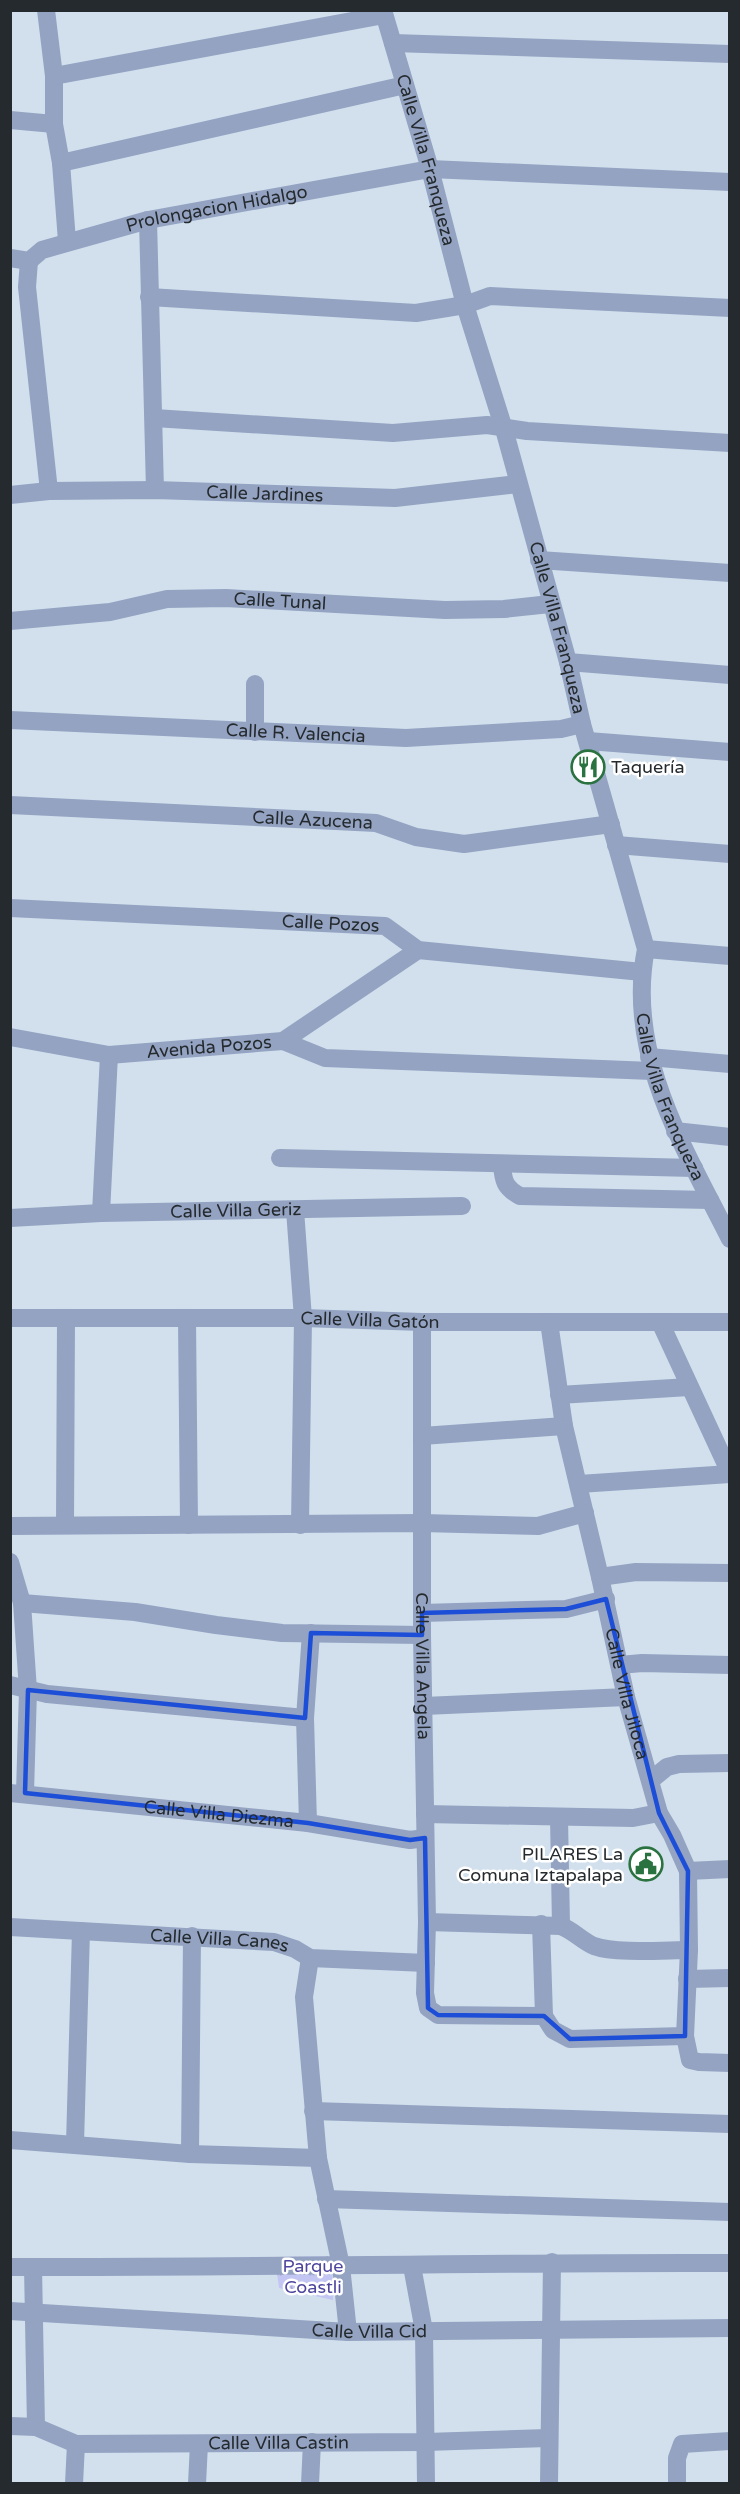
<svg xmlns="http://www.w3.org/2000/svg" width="740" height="2494" font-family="'Varela Round',sans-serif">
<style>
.grass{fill:url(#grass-tufts)}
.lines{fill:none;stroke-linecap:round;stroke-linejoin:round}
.minor{stroke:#94a3c2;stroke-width:18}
.marked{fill:none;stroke:#1d4ed8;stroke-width:4.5;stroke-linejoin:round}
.labels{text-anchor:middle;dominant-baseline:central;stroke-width:5;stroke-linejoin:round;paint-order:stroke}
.street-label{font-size:18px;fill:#242a2e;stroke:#fff}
.poi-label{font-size:18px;fill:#242a2e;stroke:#fff;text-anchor:start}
.park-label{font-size:18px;fill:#4d469e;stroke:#fff}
</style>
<defs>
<pattern id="grass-tufts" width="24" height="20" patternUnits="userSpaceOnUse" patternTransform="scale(1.5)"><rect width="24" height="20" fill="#c3c5f2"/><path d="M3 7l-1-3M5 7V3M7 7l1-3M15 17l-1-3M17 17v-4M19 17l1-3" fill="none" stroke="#a7a9d0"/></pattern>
</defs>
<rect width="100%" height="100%" fill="#d2e0ed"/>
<path class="grass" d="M332 2256 333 2300 279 2288 275 2257Z"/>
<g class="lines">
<g class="minor">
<path d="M46 10 54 76V124L61 163 67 241"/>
<path id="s1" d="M383 10 430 169 465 305 504 429 568 662 582 724 646 949C625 1054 685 1149 730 1239"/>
<path d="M393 43 730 54"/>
<path d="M54 76 384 15"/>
<path d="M10 120 54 124"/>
<path d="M61 163 405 85"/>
<path d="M148 220 155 490"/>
<path id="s2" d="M10 258 29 261 42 250 148 220 430 169 730 182"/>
<path d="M29 261 27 287 49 491"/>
<path d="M149 297 416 313 465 305 490 296 730 308"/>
<path d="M154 418 393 433 487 425 527 431 730 443"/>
<path id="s3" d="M10 495 49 491 155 490 395 498 518 484"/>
<path d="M539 560 730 573"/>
<path id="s4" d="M10 621 110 612 167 599 226 598 445 610 504 609 550 604"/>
<path d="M568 662 730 675"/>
<path id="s5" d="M10 720 406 738 561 729 582 724"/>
<path d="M255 732V684"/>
<path d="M588 741 730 752"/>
<path id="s6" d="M10 805 376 823 416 837 464 844 611 824"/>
<path d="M616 845 730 854"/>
<path id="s7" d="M10 908 385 926 418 950 642 972"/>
<path d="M646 949 730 956"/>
<path id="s8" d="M10 1037 109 1055 283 1041 418 950"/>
<path d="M283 1041 325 1058 652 1071"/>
<path d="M649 1057 730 1064"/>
<path d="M675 1131 730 1137"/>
<path d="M280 1158 694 1168"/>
<path d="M502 1164C503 1181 505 1188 520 1196L710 1200"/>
<path d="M295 1210 303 1318 300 1525"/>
<path d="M101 1213 109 1055"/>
<path id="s9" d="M10 1218 101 1213 462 1206"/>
<path id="s10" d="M10 1318H303L422 1322H730"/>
<path d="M187 1319 189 1525"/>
<path id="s11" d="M422 1322V1635L427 1922 425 1993 428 2008 438 2015 544 2016 553 2030 570 2039 685 2036"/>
<path id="s12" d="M549 1322 564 1426 600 1577 626 1697 659 1813 672 1835 688 1871 689 1950 685 2036 690 2060 699 2062 730 2063"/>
<path d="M660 1322 730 1473"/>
<path d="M559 1395 689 1387"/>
<path d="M422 1436 564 1426"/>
<path d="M579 1484 730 1474"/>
<path d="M65 1525 66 1319"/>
<path d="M10 1526 422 1523 538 1526 585 1513"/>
<path d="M10 1562 22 1603 28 1690 25 1793"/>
<path d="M600 1577 636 1572 730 1573"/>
<path d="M22 1603 135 1612 216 1625 282 1633 422 1635"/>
<path d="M422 1613 566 1609 606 1599"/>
<path d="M620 1665 642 1663 730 1665"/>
<path d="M10 1685 47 1694 305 1718"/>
<path d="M424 1706 626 1697"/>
<path d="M651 1780 667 1767 679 1764 730 1763"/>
<path id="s13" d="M10 1793 308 1823 410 1840 425 1838"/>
<path d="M425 1814 633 1818 659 1813"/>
<path d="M559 1817 561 1926"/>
<path d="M308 1823 305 1718 311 1633"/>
<path d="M688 1871 730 1869"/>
<path d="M427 1922 561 1926C574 1931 582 1941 594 1946 615 1954 666 1950 689 1950"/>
<path d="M541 1924 544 2016"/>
<path id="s14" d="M10 1927 274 1942 295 1949 310 1958 426 1963"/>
<path d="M310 1958 304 1997 318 2158 341 2266 348 2332"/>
<path d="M687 1979 730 1978"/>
<path d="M313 2111 730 2124"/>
<path d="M10 2140 190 2154 318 2158"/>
<path d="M75 2144 81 1931"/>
<path d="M190 2154 192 1936"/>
<path d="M326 2199 730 2212"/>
<path d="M412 2266 424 2331 426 2484"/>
<path d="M10 2267C250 2268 490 2262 730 2263"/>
<path d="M33 2267 36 2427"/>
<path id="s15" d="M10 2311 348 2332 730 2328"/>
<path id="s16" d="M10 2426 36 2427 76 2444 426 2442 548 2438"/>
<path d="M74 2484 76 2444"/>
<path d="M197 2484 199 2444"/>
<path d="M310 2484 312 2442"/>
<path d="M549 2484 552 2262"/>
<path d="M677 2484V2458L682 2444 730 2441"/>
</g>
</g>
<path class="marked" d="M606 1599 659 1813 688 1871 685 2036 570 2039 544 2016 438 2015 428 2008 425 1838 410 1840 308 1823 25 1793 28 1690 305 1718 311 1633 422 1635V1613L566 1609Z"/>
<defs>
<g id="restaurant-ring" transform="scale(1.725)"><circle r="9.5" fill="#fff" stroke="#2a7240" stroke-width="1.5"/><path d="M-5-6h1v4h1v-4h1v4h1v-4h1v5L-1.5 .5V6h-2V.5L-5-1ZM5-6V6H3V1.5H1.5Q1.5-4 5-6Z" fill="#2a7240"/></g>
<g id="civic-ring" transform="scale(1.725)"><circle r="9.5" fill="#fff" stroke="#2a7240" stroke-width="1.5"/><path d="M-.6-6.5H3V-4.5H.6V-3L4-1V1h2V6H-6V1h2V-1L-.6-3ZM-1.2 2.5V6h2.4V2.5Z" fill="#2a7240"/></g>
</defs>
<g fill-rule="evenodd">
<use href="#restaurant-ring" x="588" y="767"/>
<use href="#civic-ring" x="646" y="1864"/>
</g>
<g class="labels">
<g class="street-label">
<text stroke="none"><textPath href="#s1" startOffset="156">Calle Villa Franqueza</textPath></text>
<text stroke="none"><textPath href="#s2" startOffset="216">Prolongacion Hidalgo</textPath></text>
<text stroke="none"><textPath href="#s3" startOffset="255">Calle Jardines</textPath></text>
<text stroke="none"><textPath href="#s4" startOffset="272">Calle Tunal</textPath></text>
<text stroke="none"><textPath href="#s1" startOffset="642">Calle Villa Franqueza</textPath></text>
<text stroke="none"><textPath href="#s5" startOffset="286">Calle R. Valencia</textPath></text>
<text stroke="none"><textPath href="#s6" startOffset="303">Calle Azucena</textPath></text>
<text stroke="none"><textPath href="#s7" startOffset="321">Calle Pozos</textPath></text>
<text stroke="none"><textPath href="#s8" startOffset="201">Avenida Pozos</textPath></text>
<text stroke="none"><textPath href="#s1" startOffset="1128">Calle Villa Franqueza</textPath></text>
<text stroke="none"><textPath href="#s9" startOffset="226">Calle Villa Geriz</textPath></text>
<text stroke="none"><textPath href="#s10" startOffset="360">Calle Villa Gatón</textPath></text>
<text stroke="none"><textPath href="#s11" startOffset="344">Calle Villa Angela</textPath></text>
<text stroke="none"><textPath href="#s12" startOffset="380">Calle Villa Jiloca</textPath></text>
<text stroke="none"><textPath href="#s13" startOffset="210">Calle Villa Diezma</textPath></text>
<text stroke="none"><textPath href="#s14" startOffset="210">Calle Villa Canes</textPath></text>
<text stroke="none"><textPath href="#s15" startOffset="360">Calle Villa Cid</textPath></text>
<text stroke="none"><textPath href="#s16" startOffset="272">Calle Villa Castin</textPath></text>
</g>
<g class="poi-label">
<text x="611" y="767">Taquería</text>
<text x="623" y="1854" text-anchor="end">PILARES La<tspan x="623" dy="21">Comuna Iztapalapa</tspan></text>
</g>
<g class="park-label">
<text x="313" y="2266">Parque<tspan x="313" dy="21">Coastli</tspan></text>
</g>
</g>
<rect width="740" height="2494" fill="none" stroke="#242a2e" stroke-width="24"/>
</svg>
